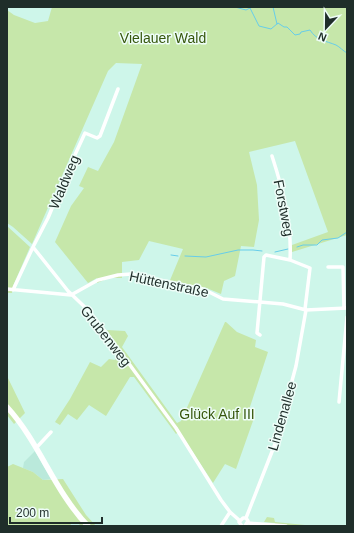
<svg xmlns="http://www.w3.org/2000/svg" width="354" height="533" font-family="Arial,sans-serif">
<style>
.built{fill:#bae9db}
.green{fill:#c6e7aa}
.lines{fill:none;stroke-linecap:round;stroke-linejoin:round}
.stream{stroke:#67cde9;stroke-width:1}
.street{stroke:#fff;stroke-width:3.5}
.primary{stroke:#fff;stroke-width:5.5}
.labels{text-anchor:middle;dominant-baseline:central;stroke-width:3;stroke-linejoin:round;paint-order:stroke}
.park-label{font-size:14px;fill:#36570c;stroke:#eefdf8}
.street-label{font-size:14px;fill:#1f2e2a;stroke:#eefdf8}
</style>
<rect width="100%" height="100%" fill="#cef6ea"/>
<path class="built" d="M35 451 51 479 43 480 33 472 23 468 24 462Z"/>
<path class="green" d="M52 7H347V235L292 252V245L328 232 295 141 249 152 257 185 259 220 254 247 241 246 235 276 224 281 221 294 204 287 203 292 168 285 183 249 149 241 139 260 122 262V278H109L97 283V278L88 283 55 242 71 206 84 188 79 186 88 167 98 171 114 142 142 64 116 63 108 71 32 244 13 227 7 223V10L14 15 35 23 48 21Z
M7 226 30 247 13 286 12 293H7Z
M225 322H226L237 332 256 340 255 347 268 352 247 416 254 418 236 469 225 464 213 483 179 431 176 434 134 377H130L106 416 89 405 77 420 68 414 60 425 55 422 70 399 90 362 101 367 109 359 115 360 120 350 107 330 125 331 128 336 122 347 177 423 181 421Z
M7 376 25 413 14 424 7 415Z
M13 464 33 472 43 480 63 479 86 515 96 526H81L78 523 72 522 70 526H7V467Z
M267 517 274 518 275 522 315 526H276L275 523 264 522Z"/>
<g class="lines">
<path class="stream" d="M226 7H231
M235 7 246 10 250 8 259 26 271 29 278 23 284 27H287L295 35 300 34 301 32 310 30C316 40 326 41 336 45 340 47 343 51 347 53
M273 7 277 24
M297 247 303 245H317L322 240 338 238 347 232
M275 252 288 249
M171 255 178 256
M185 256 206 257 238 250H253L262 251"/>
<path class="street" d="M272 156C283 190 292 224 290 260
M33 247 68 291 90 312 108 335 176 428 221 500 230 512 239 520
M328 267H343L344 308
M7 289 71 295 98 280 118 275 131 274 203 289 223 299 283 304 306 310 347 308
M13 290 33 247 48 218 68 170 85 133 97 138 100 136 118 89
M260 335 257 333 264 257 266 255 290 260 310 268 305 309
M339 402 347 317
M37 447 51 432
M246 518 275 444 296 366 306 310
M248 523 286 526
M221 526 230 512
M242 526 239 522 243 518H246L248 521 245 526"/>
<path class="primary" d="M7 407C40 443 54 491 88 526"/>
</g>
<g class="labels">
<g class="park-label">
<text x="163" y="38">Vielauer Wald</text>
<text x="217" y="414">Glück Auf III</text>
</g>
<g class="street-label">
<text transform="translate(64 182) rotate(-67)">Waldweg</text>
<text transform="translate(284 208) rotate(79)">Forstweg</text>
<text transform="translate(169 284) rotate(12)">Hüttenstraße</text>
<text transform="translate(106 336) rotate(52)">Grubenweg</text>
<text transform="translate(282 416) rotate(-74)">Lindenallee</text>
</g>
</g>
<rect width="354" height="533" fill="none" stroke="#1f2e2a" stroke-width="16"/>
<g transform="translate(326 28) rotate(202)" stroke="#eefdf8" stroke-width="3" paint-order="stroke">
<path d="M0-3L7 15L0 10L-7 15Z" fill="#1f2e2a"/>
<text y="-6" font-size="11" font-weight="bold" text-anchor="middle" fill="#1f2e2a">N</text>
</g>
<path d="M10 517v6h92v-6" fill="none" stroke="#1f2e2a" stroke-width="2"/>
<text x="16" y="517" font-size="12" fill="#1f2e2a" stroke="#eefdf8" stroke-width="3" paint-order="stroke">200 m</text>
</svg>
